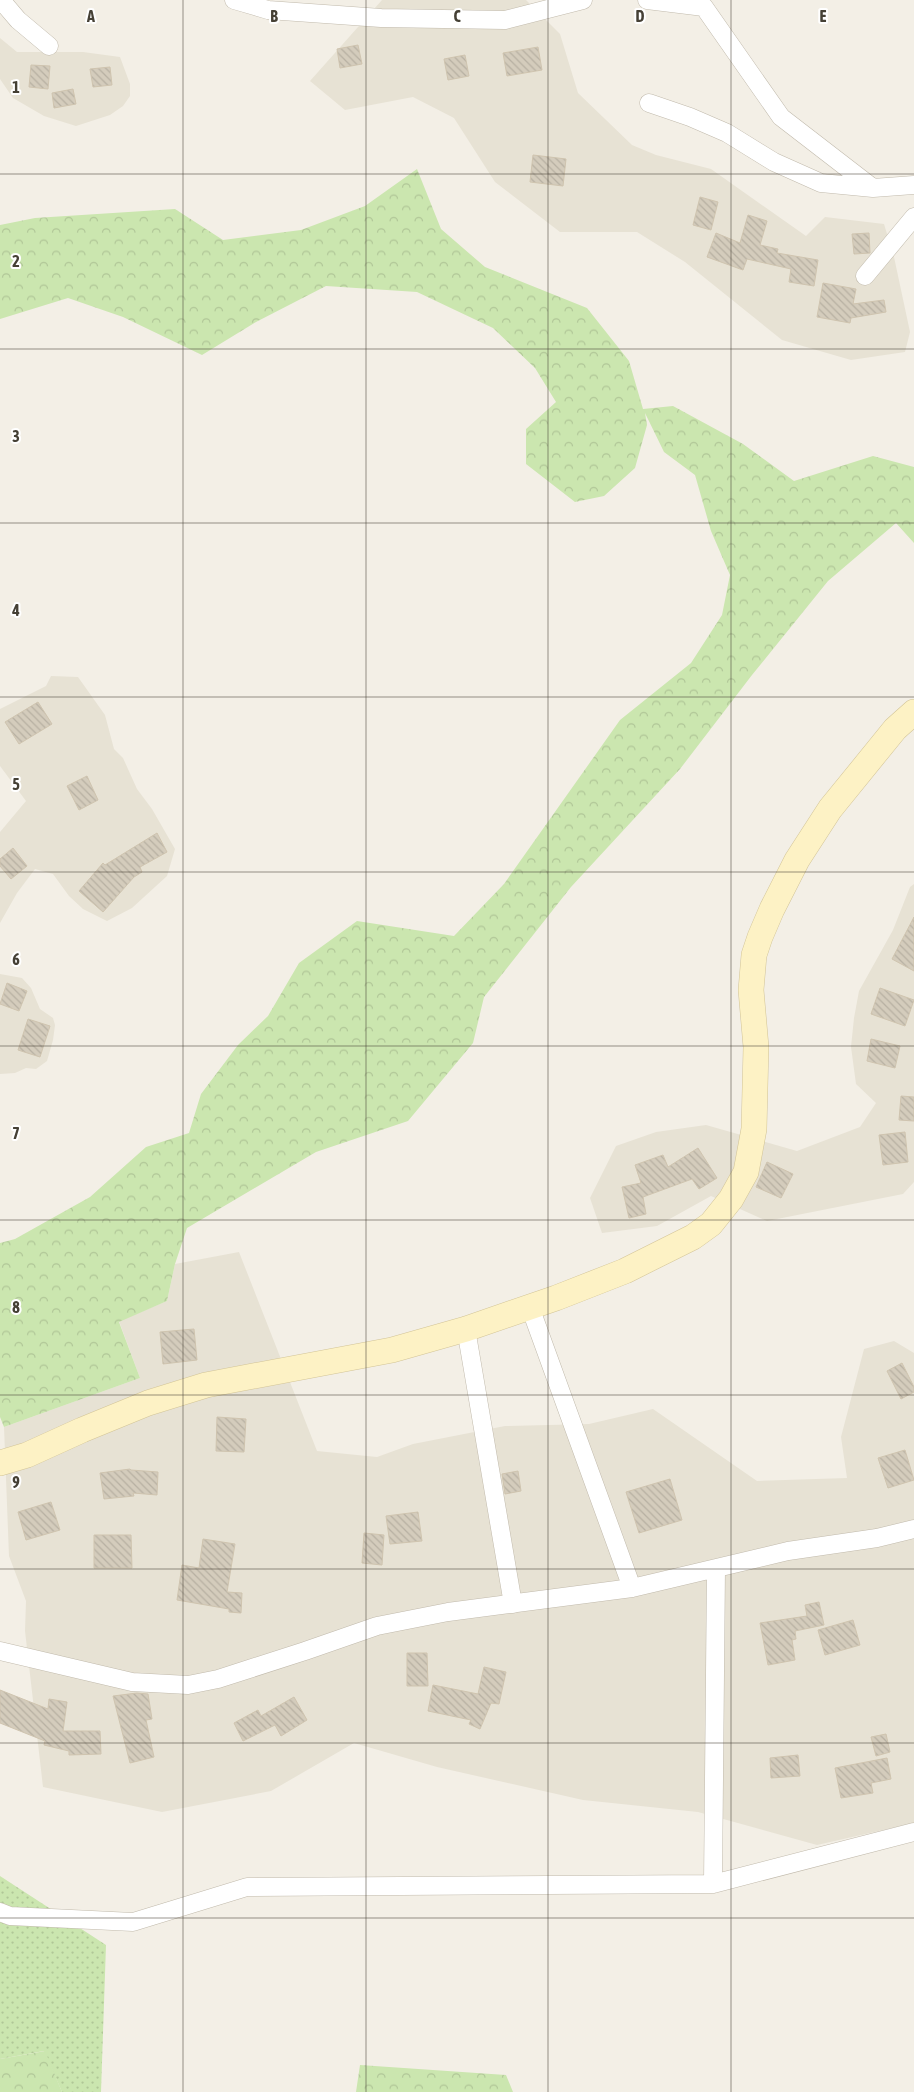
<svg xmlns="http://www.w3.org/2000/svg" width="914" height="2092" font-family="'Asap Condensed',sans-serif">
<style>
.residential{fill:#e7e2d4}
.grass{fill:url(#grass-dots)}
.forest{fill:url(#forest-crowns)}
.building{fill:url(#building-back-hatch);stroke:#cfc4af}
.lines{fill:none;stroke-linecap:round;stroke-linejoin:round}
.street-casing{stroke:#c1baac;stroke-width:19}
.secondary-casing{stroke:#d2c497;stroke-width:26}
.street{stroke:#fff;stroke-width:18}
.secondary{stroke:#fdf2c5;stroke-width:25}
.grid{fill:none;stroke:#454035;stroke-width:1;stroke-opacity:0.55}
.grid-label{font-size:16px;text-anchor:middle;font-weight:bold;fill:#454035;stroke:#fff;stroke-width:4;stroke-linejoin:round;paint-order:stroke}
</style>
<defs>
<pattern id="grass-dots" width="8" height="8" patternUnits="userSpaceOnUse" patternTransform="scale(1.25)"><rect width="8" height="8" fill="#cbe6af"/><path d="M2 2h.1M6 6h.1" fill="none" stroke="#b0c697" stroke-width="1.8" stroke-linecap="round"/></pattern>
<pattern id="forest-crowns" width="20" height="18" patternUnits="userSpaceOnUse" patternTransform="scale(1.25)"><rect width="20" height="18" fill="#cbe6af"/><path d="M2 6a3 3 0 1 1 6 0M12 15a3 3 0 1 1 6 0" fill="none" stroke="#b0c697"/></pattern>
<pattern id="building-back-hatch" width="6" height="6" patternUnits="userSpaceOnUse" patternTransform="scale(1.25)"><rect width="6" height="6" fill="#d4ccbc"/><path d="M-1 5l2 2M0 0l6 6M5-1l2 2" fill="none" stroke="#b7b0a2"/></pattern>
</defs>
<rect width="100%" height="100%" fill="#f3efe6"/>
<path class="residential" d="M382 0H526L560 34 578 93 632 145 656 155 711 169 806 236 825 217 884 224 894 257 910 332 905 352 851 360 782 340 685 262 637 232H560L495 182 454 118 413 97 345 110 310 81Z
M0 38 17 52H83L120 57 130 84V96L123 106 110 115 76 126 44 116 13 98 0 79Z
M51 676 78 677 105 715 114 749 123 758 137 789 152 809 175 849 167 876 132 908 107 921 83 909 69 896 53 874 35 869 17 893 0 923V832L26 801 0 766V709L46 686Z
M914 884V1182L903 1194 767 1221 711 1196 657 1226 602 1233 590 1198 616 1146 656 1132 706 1125 797 1151 860 1127 876 1103 856 1084 851 1047 854 1018 859 991 893 930 910 887Z
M0 974 22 978 31 988 40 1009 53 1018 55 1025 53 1040 47 1061 36 1069 26 1068 15 1073 0 1074Z
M239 1252 317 1451 377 1457 413 1444 505 1426 589 1424 653 1409 757 1481 847 1478 841 1437 864 1349 894 1341 914 1353V1823L817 1845 698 1812 583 1800 437 1767 354 1743 271 1791 162 1812 43 1787 25 1631 26 1601 9 1556 4 1427 140 1378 119 1321 167 1301 175 1264Z"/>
<path class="grass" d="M0 1876 106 1945 101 2092H62L44 2051 0 2059Z"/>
<path class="forest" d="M417 169 441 229 485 267 587 308 629 361 643 409 673 406 743 444 794 481 873 456 914 467V543L896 523 828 581 752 675 680 769 571 887 484 997 473 1043 408 1121 316 1152 187 1228 175 1264 167 1301 119 1322 140 1378 4 1427 0 1417V1243L15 1239 90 1197 146 1147 189 1133 201 1094 238 1045 268 1016 299 963 357 921 454 936 504 884 620 720 691 663 722 615 730 575 711 531 695 475 664 452 645 413 647 425 635 468 604 496 575 502 526 464V429L556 402 535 368 493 328 417 292 326 286 256 322 202 355 123 317 68 298 0 319V225L35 218 175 209 223 240 301 230 365 206Z
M45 2051 62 2092H0V2059Z
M360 2065 506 2075 513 2092H356Z"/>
<path class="building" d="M358 45 362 64 340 68 337 49Z
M538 47 542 70 507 76 503 53Z
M465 55 469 76 448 80 444 59Z
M31 65 50 66 48 89 29 87Z
M110 67 112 85 93 87 90 69Z
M73 89 76 104 54 108 52 93Z
M533 155 566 159 563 186 530 182Z
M700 197 718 202 711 230 693 225Z
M748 215 767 221 760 245 778 249 777 253 818 260 814 286 789 282 791 269 747 259 743 270 707 257 716 233 740 243Z
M869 233 870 253 854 254 852 234Z
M823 283 856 289 853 304 884 300 886 312 851 318 850 323 817 317Z
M38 702 52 724 19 744 5 722Z
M87 776 98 800 79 810 67 786Z
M157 833 167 852 140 867 142 872 134 877 103 912 79 891 103 863 105 865Z
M13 848 27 866 11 879 0 866V859Z
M914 917V971L892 959Z
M7 983 27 991 19 1011 0 1004Z
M880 988 914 1000 905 1026 871 1014Z
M28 1019 50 1026 40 1057 18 1050Z
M871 1039 900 1046 895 1068 867 1061Z
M901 1096 914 1097V1121L899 1120Z
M905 1132 908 1162 883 1165 879 1135Z
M698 1148 717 1178 699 1189 692 1179 643 1197 646 1214 629 1218 622 1187 641 1183 635 1165 663 1155 668 1167Z
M767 1162 793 1174 781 1198 756 1187Z
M194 1329 197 1360 163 1364 160 1332Z
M902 1363 914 1387V1392L901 1399 887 1371Z
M217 1417 246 1419 244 1452 216 1451Z
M905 1450 914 1480 888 1488 878 1458Z
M130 1469 131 1470 158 1472 157 1495 133 1493 134 1496 104 1499 100 1473Z
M518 1471 521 1491 505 1494 502 1474Z
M670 1479 682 1520 639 1533 626 1492Z
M51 1502 60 1530 26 1540 18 1512Z
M418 1512 422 1541 390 1544 386 1516Z
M364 1533 384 1535 382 1565 362 1563Z
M94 1535H131L132 1568H94Z
M203 1539 235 1544 227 1592 242 1593 241 1613 229 1612V1609L177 1600 182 1565 199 1568Z
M819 1602 824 1625 795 1631 796 1639 792 1640 795 1660 768 1665 760 1623 807 1616 805 1605Z
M853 1620 860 1645 825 1655 818 1630Z
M407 1653H427L428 1686H407Z
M484 1667 506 1672 499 1704 491 1703 480 1729 469 1724 471 1720 428 1711 433 1685 478 1694Z
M0 1690 48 1709 49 1699 67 1702 63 1731H100L101 1754 69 1755V1751L44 1745 45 1741 0 1723Z
M137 1693 148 1694 152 1719 146 1720 154 1757 130 1763 113 1696Z
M294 1697 307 1720 281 1736 275 1725 243 1741 234 1723 258 1710 261 1716Z
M886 1734 890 1752 876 1756 871 1737Z
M798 1755 800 1776 771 1778 770 1758Z
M887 1758 891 1779 871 1783 873 1793 841 1798 835 1768Z"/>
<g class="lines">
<g class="street-casing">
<path id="street" d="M1 0 18 20 49 46
M234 0 268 10 381 18 505 20 583 0
M647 0 704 7 781 117 873 188
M649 103 690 117 727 133 774 162 821 183 873 188 914 185
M865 276 914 217
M530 1307 632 1588
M466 1329 513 1604
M0 1651 132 1682 188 1685 218 1679 305 1651 377 1626 448 1612 632 1588 788 1551 877 1538 914 1529
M713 1884 716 1568
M0 1912 10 1916 133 1922 247 1887 713 1884 914 1832"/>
</g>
<g class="secondary-casing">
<path id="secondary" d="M0 1463 27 1455 82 1430 148 1403 206 1385 392 1350 466 1329 556 1298 625 1271 693 1237 711 1224 731 1199 746 1172 754 1129 756 1047 751 990 754 955 760 937 772 909 797 860 830 809 895 729 914 712"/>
</g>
<use href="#street" class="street"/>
<use href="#secondary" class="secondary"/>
</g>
<path class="grid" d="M183 0V2092M366 0V2092M548 0V2092M731 0V2092M0 174H914M0 349H914M0 523H914M0 697H914M0 872H914M0 1046H914M0 1220H914M0 1395H914M0 1569H914M0 1743H914M0 1918H914"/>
<g class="grid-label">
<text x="91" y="22">A</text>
<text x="274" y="22">B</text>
<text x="457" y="22">C</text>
<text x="640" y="22">D</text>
<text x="823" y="22">E</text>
<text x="16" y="93">1</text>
<text x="16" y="267">2</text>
<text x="16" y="442">3</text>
<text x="16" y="616">4</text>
<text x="16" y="790">5</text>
<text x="16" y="965">6</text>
<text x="16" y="1139">7</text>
<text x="16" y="1313">8</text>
<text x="16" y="1488">9</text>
</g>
</svg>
